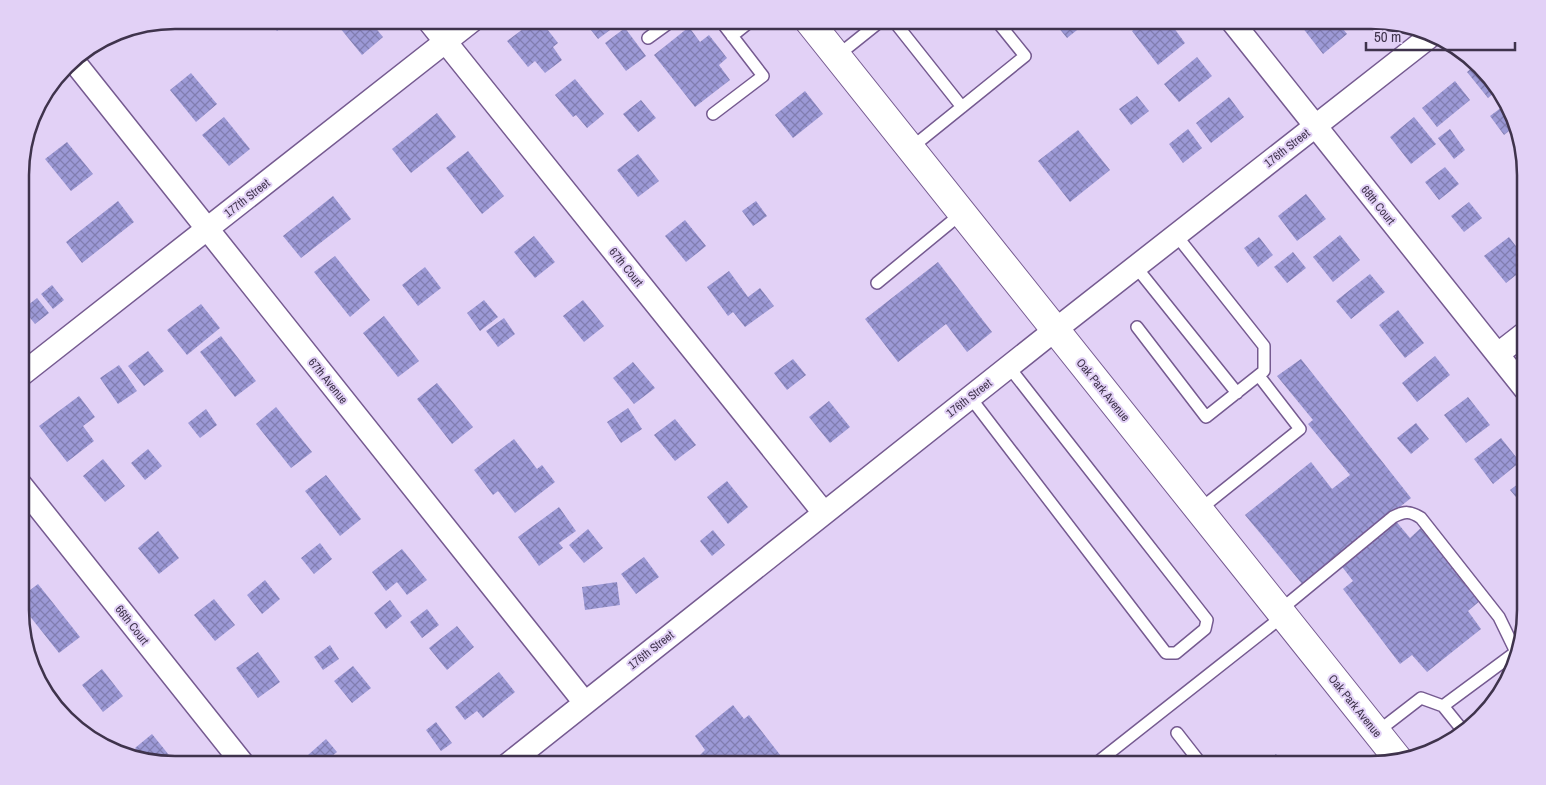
<svg xmlns="http://www.w3.org/2000/svg" width="1546" height="785" font-family="'Archivo Narrow',sans-serif">
<style>
.building{fill:url(#building-cross-hatch)}
.lines{fill:none;stroke-linecap:round;stroke-linejoin:round}
.service-casing{stroke:#755a90;stroke-width:14}
.minor-casing{stroke:#755a90;stroke-width:25}
.tertiary-casing{stroke:#755a90;stroke-width:30}
.service{stroke:#fff;stroke-width:11}
.minor{stroke:#fff;stroke-width:22}
.tertiary{stroke:#fff;stroke-width:28}
.labels{text-anchor:middle;dominant-baseline:central;stroke-width:4;stroke-linejoin:round;paint-order:stroke}
.street-label{font-size:12px;fill:#3f334c;stroke:#e2d1f6}
.rim{fill:none;stroke:#3f334c;stroke-width:2.5}
</style>
<defs>
<pattern id="building-cross-hatch" width="8" height="8" patternUnits="userSpaceOnUse" patternTransform="scale(1.25)"><rect width="8" height="8" fill="#9c99d6"/><path d="M0 0l8 8M0 8l8-8" fill="none" stroke="#817db0"/></pattern>
</defs>
<rect width="100%" height="100%" fill="#e2d1f6"/>
<path class="building" d="M268 20H291L277 31Z
M339 20H369L383 37 362 55 336 23Z
M535 20H540L558 43 553 47 562 60 545 73 535 61 528 67 507 41Z
M583 20H615L618 24 598 39Z
M1055 20H1084L1086 23 1067 38 1053 21Z
M1146 20H1150L1154 25 1161 20H1168L1185 43 1158 65 1132 31Z
M1310 20H1336L1347 34 1323 54 1302 27Z
M1347 20H1365L1354 29Z
M689 27 700 42 709 35 727 58 719 65 730 80 695 107 654 55Z
M625 28 646 56 626 71 605 43Z
M1197 57 1212 76 1179 102 1164 84Z
M1474 66 1500 88 1488 98 1467 72Z
M191 73 217 104 196 122 170 90Z
M575 79 604 114 587 128 576 115 573 117 555 95Z
M1455 81 1470 100 1437 127 1422 108Z
M805 91 823 114 793 138 775 115Z
M1137 96 1149 111 1131 125 1119 109Z
M1229 97 1244 117 1211 143 1196 123Z
M641 100 656 118 638 132 623 114Z
M1506 104 1514 127 1504 135 1490 116Z
M437 113 456 137 411 173 392 149Z
M224 117 250 149 229 166 202 135Z
M1414 117 1436 144 1411 164 1390 137Z
M1188 129 1202 148 1183 163 1169 144Z
M1450 129 1465 150 1454 159 1438 138Z
M1078 130 1110 170 1070 202 1038 161Z
M67 142 93 174 71 191 45 159Z
M468 151 504 196 482 214 446 168Z
M638 154 659 181 638 197 617 170Z
M1445 167 1459 184 1439 200 1425 182Z
M1525 172V190L1516 179Z
M1306 194 1326 219 1297 241 1278 216Z
M333 196 351 219 301 258 283 236Z
M118 201 134 222 82 263 66 242Z
M756 201 767 216 753 226 742 211Z
M1469 202 1482 218 1464 232 1451 216Z
M1525 215V225L1520 219Z
M685 220 706 246 686 262 665 236Z
M1340 235 1360 260 1333 282 1313 257Z
M534 236 555 262 535 278 514 252Z
M1259 237 1273 255 1258 267 1244 248Z
M1509 237 1525 258V268L1506 283 1484 256Z
M1293 252 1306 268 1287 283 1274 267Z
M335 256 370 300 350 317 314 272Z
M938 262 992 332 967 352 946 324 898 362 865 319Z
M425 267 441 288 418 306 402 285Z
M729 271 748 297 760 288 774 306 745 327 733 312 728 316 707 287Z
M1370 274 1385 292 1351 319 1336 301Z
M52 285 64 300 53 309 41 294Z
M37 298 49 313 35 324 23 309Z
M484 300 498 317 480 331 467 313Z
M583 300 604 326 584 342 563 316Z
M201 304 220 328 187 355 167 330Z
M1398 310 1424 343 1405 358 1379 325Z
M384 316 419 361 398 377 363 333Z
M504 318 515 334 498 347 486 331Z
M221 336 256 381 235 397 200 352Z
M148 351 164 371 144 386 128 366Z
M1435 356 1450 375 1417 402 1402 383Z
M793 359 806 375 787 390 774 373Z
M1301 359 1411 498 1303 585 1245 515 1311 462 1332 489 1350 475 1308 424 1313 420 1277 376Z
M633 362 655 388 634 404 613 378Z
M119 365 137 391 118 404 100 378Z
M437 383 473 427 452 444 417 399Z
M79 396 95 417 83 426 94 441 67 462 39 426Z
M1468 397 1490 425 1466 443 1444 415Z
M829 401 850 427 830 443 809 417Z
M276 407 312 452 291 468 256 424Z
M628 408 642 429 621 443 607 422Z
M206 409 217 425 200 438 188 423Z
M675 419 696 445 675 461 654 435Z
M1416 423 1429 439 1411 454 1397 438Z
M1501 438 1520 462 1493 484 1474 459Z
M514 439 537 469 542 465 555 482 515 513 498 491 493 495 474 470Z
M148 449 162 466 145 480 131 463Z
M103 459 125 486 105 502 83 476Z
M326 475 361 519 340 536 305 491Z
M1526 478V509L1510 490Z
M727 481 748 507 728 524 707 497Z
M559 507 576 531 559 543 563 548 539 566 518 537Z
M1395 520 1410 538 1423 526 1481 600 1468 611 1481 629 1427 672 1412 655 1400 664 1343 589 1353 581 1340 564Z
M588 529 603 548 584 563 569 545Z
M713 530 725 545 712 556 700 541Z
M158 531 179 558 159 574 138 548Z
M320 543 332 559 314 574 301 558Z
M402 549 427 580 407 595 397 582 386 591 372 572Z
M644 557 659 577 636 594 621 574Z
M265 580 280 599 262 614 247 595Z
M617 582 620 605 585 610 582 587Z
M38 584 80 637 59 653 21 605V597Z
M214 599 235 625 215 641 194 615Z
M390 600 402 616 386 629 374 613Z
M427 609 439 625 422 638 410 622Z
M457 626 474 647 447 670 429 648Z
M330 645 339 659 323 670 314 657Z
M258 652 280 682 258 698 236 668Z
M353 666 371 688 352 703 334 681Z
M102 669 123 696 103 712 82 685Z
M499 672 515 692 483 718 477 711 465 720 455 707Z
M733 705 744 719 749 715 788 765H706L699 756 705 750 695 736Z
M436 722 452 743 441 751 426 730Z
M152 734 177 765 143 758 135 748Z
M326 739 337 752 321 765H316L308 755Z
M1276 754 1285 765H1263Z"/>
<g class="lines">
<g class="service-casing">
<path id="service" d="M893 20 962 107
M732 36 752 20
M648 38 673 20
M837 56 882 20
M713 114 763 76 720 20
M911 148 1025 56 996 20
M1136 267 1237 393
M877 283 962 213
M1137 327 1206 417 1264 371V346L1176 235
M970 397 1166 653H1176L1205 629 1207 620 1009 367
M1199 510 1300 429 1259 376
M1279 611 1393 517C1405 511 1410 511 1421 518L1499 617 1516 652
M1443 706 1516 652
M1377 732 1421 698 1443 706 1464 732
M1177 733 1202 765
M1094 765 1283 616"/>
</g>
<g class="minor-casing">
<path id="minor" d="M428 20 824 513
M1231 20 1525 389
M72 59 585 703
M1498 354 1525 333
M21 375 473 20
M21 485 244 765
M507 765 1055 330 1433 34"/>
</g>
<g class="tertiary-casing">
<path id="tertiary" d="M808 20 1398 759"/>
</g>
<use href="#service" class="service"/>
<use href="#minor" class="minor"/>
<use href="#tertiary" class="tertiary"/>
</g>
<g class="labels">
<g class="street-label">
<text transform="translate(1287 148) rotate(-38)">176th Street</text>
<text transform="translate(247 198) rotate(-38)">177th Street</text>
<text transform="translate(1378 205) rotate(51)">68th Court</text>
<text transform="translate(626 267) rotate(51)">67th Court</text>
<text transform="translate(328 381) rotate(51)">67th Avenue</text>
<text transform="translate(1103 390) rotate(51)">Oak Park Avenue</text>
<text transform="translate(969 398) rotate(-38)">176th Street</text>
<text transform="translate(132 625) rotate(52)">66th Court</text>
<text transform="translate(651 650) rotate(-38)">176th Street</text>
<text transform="translate(1355 706) rotate(51)">Oak Park Avenue</text>
</g>
</g>
<path d="M0 0H1546V785H0ZM175 29H1371A146 146 0 0 1 1517 175V610A146 146 0 0 1 1371 756H175A146 146 0 0 1 29 610V175A146 146 0 0 1 175 29Z" fill="#e2d1f6" fill-rule="evenodd"/>
<path class="rim" d="M175 29H1371A146 146 0 0 1 1517 175V610A146 146 0 0 1 1371 756H175A146 146 0 0 1 29 610V175A146 146 0 0 1 175 29Z"/>
<path d="M1366 42v8h149v-8" fill="none" stroke="#3f334c" stroke-width="2.5"/>
<text x="1374" y="42" font-size="15" fill="#3f334c" stroke="#e2d1f6" stroke-width="4" paint-order="stroke">50 m</text>
</svg>
